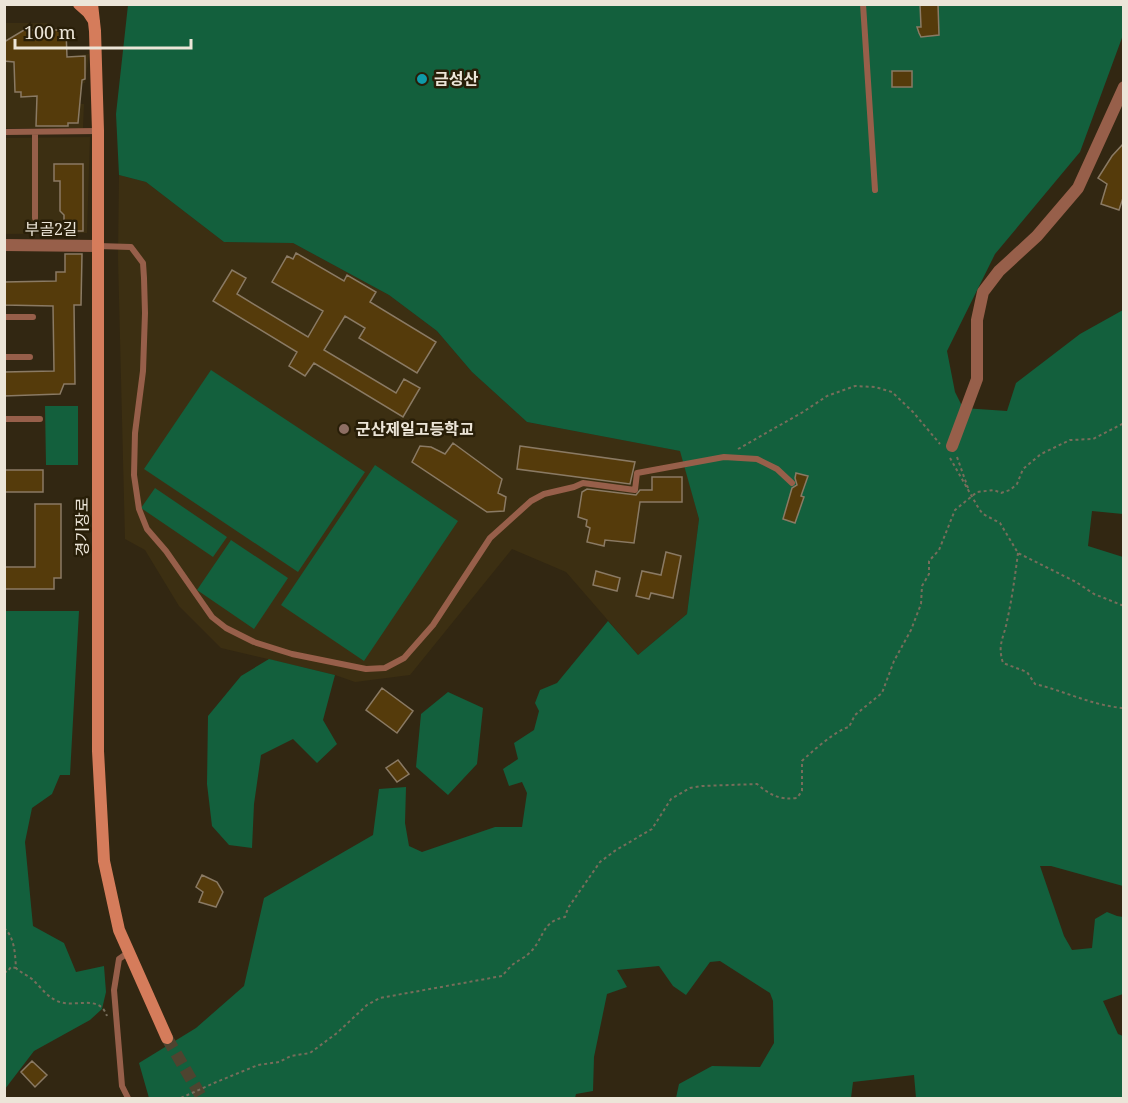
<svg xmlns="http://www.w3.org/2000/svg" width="1128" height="1103" font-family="'Noto Serif','Noto Sans KR',serif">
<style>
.built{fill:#3c2f12}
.green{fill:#13603d}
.building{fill:#553b0b;stroke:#8a7a64;stroke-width:1.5}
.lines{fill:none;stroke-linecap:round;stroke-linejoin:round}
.secondary-tunnel{stroke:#4e4430;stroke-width:12;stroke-dasharray:12 6;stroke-linecap:butt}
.path{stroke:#776d5b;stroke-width:2;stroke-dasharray:3 3;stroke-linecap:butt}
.lane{stroke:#975f4a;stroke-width:6}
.street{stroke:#975f4a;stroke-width:12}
.secondary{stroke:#d57c5b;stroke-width:12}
.culture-dot{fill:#0f9aa8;stroke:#281e08;stroke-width:2}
.education-dot{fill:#8d6e63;stroke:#281e08;stroke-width:2}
.labels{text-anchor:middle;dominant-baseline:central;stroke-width:5;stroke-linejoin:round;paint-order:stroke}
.poi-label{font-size:16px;font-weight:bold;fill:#ece5d8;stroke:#281e08;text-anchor:start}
.street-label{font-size:16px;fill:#ece5d8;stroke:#281e08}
</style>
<rect width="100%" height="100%" fill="#322712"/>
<path class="built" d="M4 23H47V67L61 66 70 56 89 54 85 83 55 87 44 104H84L83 128H5Z
M90 137 87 233 5 234 4 138Z
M119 175 146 182 224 242 293 243 389 295 437 331 472 372 527 422 681 451 699 519 687 614 638 655 566 572 512 549 410 675 355 682 335 675 221 648 179 606 145 550 125 539 118 258Z"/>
<path class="green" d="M128 5H1123V35L1080 152 995 254 947 351 955 392 963 408 1007 411 1016 383 1080 334 1123 310V514L1092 511 1088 546 1123 557V886L1051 866H1040L1064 936 1072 950 1092 948 1095 919 1107 912 1117 916 1123 917V994L1103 1001 1118 1034 1123 1036V1098H916L914 1075 853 1082 851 1098H676L679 1084 712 1066 760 1067 774 1043 773 1001 770 993 720 961 710 962 686 995 673 986 659 966 617 970 627 987 607 994 594 1057 593 1091 576 1094 575 1098H149L139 1063 196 1028 244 986 264 898 373 835 379 789 406 787 405 823 409 846 422 852 495 827H522L527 793 522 782 509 786 503 769 518 759 514 743 534 730 539 711 535 703 540 690 557 683 608 621 638 655 687 614 699 519 680 451 527 422 472 372 437 331 389 295 293 243 224 242 146 182 119 175 116 114Z
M211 370 365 472 298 572 144 469Z
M45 406H78V465H46Z
M375 465 458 521 364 661 281 605Z
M155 488 227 537 213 557 141 508Z
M231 540 288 578 254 629 197 590Z
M5 611H79L70 775H60L52 794 32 808 25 842 33 926 64 943 76 972 104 966 106 992 102 1009 90 1020 34 1051 5 1089Z
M269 659 335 675 323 720 337 744 317 763 293 739 261 755 254 804 252 848 229 845 212 826 207 784 208 716 241 676Z
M448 692 483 708 477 764 448 795 416 767 421 714Z"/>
<path class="building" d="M920 4H938L939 35 921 37 919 33 917 27H921Z
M24 30H66L67 57 85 56V79L82 80 78 123H68V126H36L37 96 21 97V92H15L14 62 4 61V42Z
M892 71H912V87H892Z
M1124 143V195L1119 210 1101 204 1107 184 1098 178 1112 156Z
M54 164H83V231H64V215L60 211V181H54Z
M296 253 344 281 347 275 376 292 370 302 436 342 417 373 359 338 365 328 345 316 324 350 396 393 404 379 420 388 403 417 314 363 305 376 289 366 297 352 213 301 232 270 246 278 237 294 308 337 323 311 272 282 287 256 293 259Z
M65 254H82L81 305H74L75 384H64L60 394 4 396V372L54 371 53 306 4 305V282L56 281V272H65Z
M453 443 502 479 498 493 506 497 504 511 487 512 412 462 420 446 431 447 445 454Z
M520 446 635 462 630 484 517 469Z
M4 470H43V492H4Z
M796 473 808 476 801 496 804 497 795 523 783 519 792 488 797 485 795 478Z
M652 477H682V502H640L634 543 605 540 604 546 587 542 590 528 586 526 587 520 578 517 582 492 587 489 636 495 640 490H652Z
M35 504H61V578H54V589H4V567H35Z
M666 552 681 556 673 598 651 593 649 599 636 596 642 571 661 575Z
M596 571 620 578 617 591 593 585Z
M382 688 413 711 397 733 366 710Z
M398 760 409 774 397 782 386 768Z
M202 875 217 882 223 892 216 907 199 902 203 892 196 887Z
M32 1061 47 1075 35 1087 21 1072Z"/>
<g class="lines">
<path class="secondary-tunnel" d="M167 1038 202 1098"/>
<path class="path" d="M738 449 803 412 827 396 855 386 875 387 892 392 913 412 940 444
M957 457 968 488
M950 458 979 509 983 514 1000 523 1018 553 1076 582 1094 594 1124 606
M1018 553C1015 576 1012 599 1007 621 1004 638 997 644 1003 663L1027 672 1035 684C1065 691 1093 706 1124 708
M4 928C15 937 15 955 16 968 21 973 27 975 32 979 40 986 46 996 57 1001 74 1009 99 993 107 1016
M4 971 7 972 11 967 16 968
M181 1098 214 1083 258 1065 279 1062 291 1056 310 1053 337 1033 367 1005 380 998 502 976C506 972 510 966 515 963 519 960 524 958 527 955 545 941 539 922 565 917L568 908 600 862 616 850 652 829 671 799 690 788 702 786 757 784C770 795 779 800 797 798L802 791V761C811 752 838 729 849 727L855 715 882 693 894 661 911 630 921 604 922 586 929 574V561L939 550 955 510 977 492 994 490 1001 493 1010 490 1017 484 1023 469 1041 454 1070 440 1093 439 1124 423"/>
<path class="lane" d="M863 4 875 190
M4 132 98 131
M35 132V218
M98 246 131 247 143 263 144 278 145 313 143 371 135 433 134 475 139 509 147 529 166 551 212 617 226 628 254 642 292 654 366 669 385 668 404 658 433 625 490 538 531 501 544 494 574 487 583 483 635 490 637 473 724 457 757 459 777 469 792 483
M4 317H33
M4 357H30
M4 419H40
M128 1098 122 1086 114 990 119 959 129 952"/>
<path class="street" d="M4 245 98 246
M952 446 977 379V320L983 292 999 271 1037 236 1078 188 1124 87"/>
<path class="secondary" d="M79 4 88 12 94 21
M92 4 95 31 98 131V751L104 861 119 930 167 1038"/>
</g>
<circle class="culture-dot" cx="422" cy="79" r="6"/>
<circle class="education-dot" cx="344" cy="429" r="6"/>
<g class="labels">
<g class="poi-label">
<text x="434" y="79">금성산</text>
<text x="356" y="429">군산제일고등학교</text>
</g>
<g class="street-label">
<text x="51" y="229">부골2길</text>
<text transform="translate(82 527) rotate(-90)">경기장로</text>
</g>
</g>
<rect width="1128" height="1103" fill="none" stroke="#ece5d8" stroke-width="12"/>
<path d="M15 39v9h176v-9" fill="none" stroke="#ece5d8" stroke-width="3"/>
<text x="24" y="39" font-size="18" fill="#ece5d8" stroke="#281e08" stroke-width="4.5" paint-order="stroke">100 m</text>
</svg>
